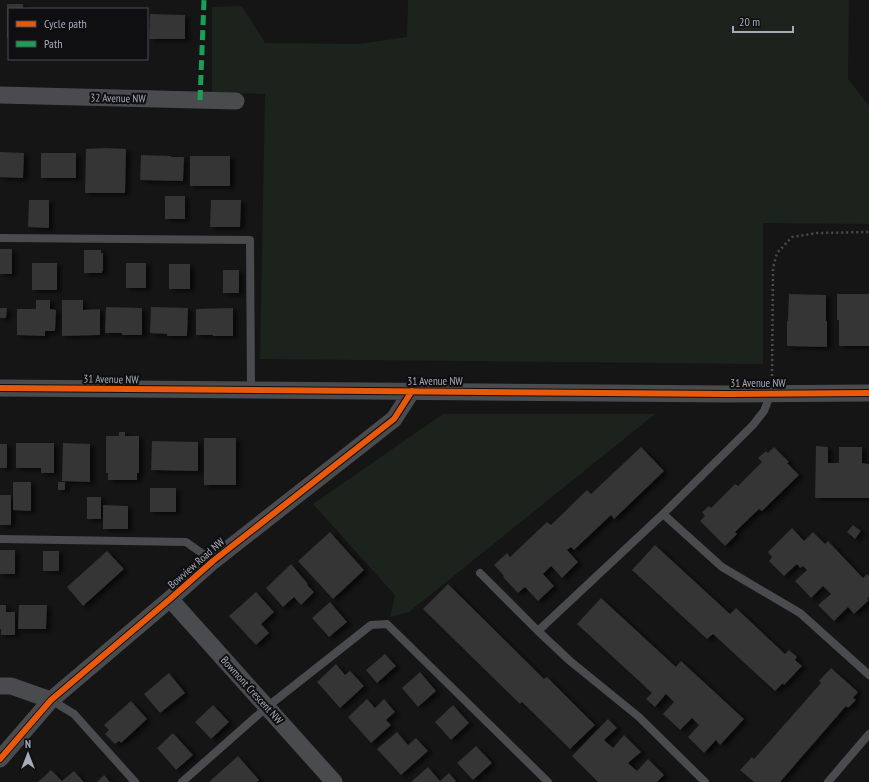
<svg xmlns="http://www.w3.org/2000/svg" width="869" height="782" font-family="'PT Sans Narrow',sans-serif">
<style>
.green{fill:#1b231c}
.building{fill:#343436;filter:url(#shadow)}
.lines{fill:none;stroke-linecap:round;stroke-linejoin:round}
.path{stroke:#4b4c50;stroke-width:2.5;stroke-dasharray:2 3;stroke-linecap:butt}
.service{stroke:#494b4e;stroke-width:8}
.minor{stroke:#494b4e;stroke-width:17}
.quiet{stroke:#1a9f57;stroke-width:5;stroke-dasharray:10 5;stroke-linecap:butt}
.cycleway-casing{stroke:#0f0f11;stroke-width:8}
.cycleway{stroke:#e8590c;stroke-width:6}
.labels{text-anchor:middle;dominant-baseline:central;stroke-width:4;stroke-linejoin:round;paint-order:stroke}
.street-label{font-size:11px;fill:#a5abb8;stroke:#0f0f11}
</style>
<defs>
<filter id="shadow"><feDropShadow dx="4.5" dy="2.5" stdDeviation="2" flood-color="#0009"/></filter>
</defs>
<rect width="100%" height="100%" fill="#151515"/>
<path class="green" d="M408 0H849L848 79 869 106V224L763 223V364L260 359 265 94 212 92V7L242 6 265 43 360 44 407 37Z
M443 414H655L409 612 390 617 395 595 313 504Z"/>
<path class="building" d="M7 4H23V9H9V38H7Z
M150 14 185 15V39H149Z
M106 148 126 149 125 193H85L86 149Z
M0 152 24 153 23 178 0 177Z
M41 153H76V178H41Z
M141 155 171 156V157H184L183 181 140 180Z
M190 156H230V186H190Z
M165 196H185V219H165Z
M29 200H49V228L28 227Z
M211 200H241L240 227H210Z
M0 249H12V274H0Z
M84 250H101V253H103V271H102V273H84Z
M32 263H57V290H32Z
M126 263H146V288H126Z
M169 264H190V289H169Z
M223 270H239V293H223Z
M789 294 826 295V321H827V347L787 346V321H788Z
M837 294H869V346H839V320H837Z
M36 300H50V309L56 310 55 331H45V336L17 335V309H36Z
M62 300H83V310L100 309V335L62 336Z
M106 307 142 308V335H122V333H105Z
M151 307 188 308 187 336H167V334L150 333Z
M0 308H7L6 318H0Z
M233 308V336H213V335H196V309Z
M119 432H125V436H139V473H137V480H108V473H106V436H119Z
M204 438H236V485H204Z
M152 441 198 442V471L151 470Z
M16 443H54V473H41V468H16Z
M63 443 90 444V482L62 481Z
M0 444H7V468H0Z
M816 446 828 447V463H839V447H862V463L869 464V498H815Z
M641 447 664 471 614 519 611 515 574 550 571 547 567 550 578 562 562 578 551 566 543 574 554 586 538 601 525 587 518 593 503 577 504 576 494 565 507 553 510 557 547 522 551 525 587 490 591 494Z
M774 447 789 462 787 463 799 475 762 511 759 509 735 532 737 534 725 546 700 521 705 516 702 512 709 506 711 508 735 484 738 486 762 462 758 458 766 451 768 453Z
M13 482H31V511L13 510Z
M58 482H65V490H58Z
M150 488H176V512H150Z
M0 495H11V525H0Z
M87 497H101V519H87Z
M103 505 128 506V529H103Z
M853 525 861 531 855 539 847 532Z
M792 528 804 541 813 532 825 544 828 541 863 578 867 574 869 576V597L867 599 869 600 854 614 848 607 834 621 818 605 831 594 823 586 811 598 795 581 807 570 803 566 800 568 797 564 784 576 769 561 772 557 768 552Z
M330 532 364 570 333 599 298 561Z
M655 545 730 614 736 608 785 654 789 650 797 657 795 660 802 666 784 685 783 683 775 691 713 634 707 639 632 570Z
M0 550H15V574H0Z
M43 551H59V571H43Z
M107 551 124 569 83 606 67 587Z
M291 564 308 584 307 585 314 592 301 605 294 597 283 607 266 588Z
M448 584 544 679 547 677 595 725 570 749 522 702 520 704 423 609Z
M256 592 274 612 261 624 269 633 256 645 229 616Z
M601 598 676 667 681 661 744 719 720 745 716 740 704 753 688 737 699 725 692 718 680 730 663 714 674 702 666 694 655 707 646 699 652 693 577 624Z
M330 602 347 622 329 637 312 618Z
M0 605H6V612H15V635H1V629H0Z
M19 605H47L46 629H18Z
M385 654 396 666 377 683 366 670Z
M336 664 345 675 350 671 364 686 340 708 317 682Z
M831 668 858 692 853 698 856 700 848 708 846 706 780 782H754L740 770 752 757 754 759 821 683 819 681Z
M420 672 436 691 418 707 402 688Z
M169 673 185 693 160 713 144 694Z
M367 699 375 708 384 699 395 712 386 720 391 725 371 743 348 717Z
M131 701 147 719 121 743 119 741 115 744 105 734 109 730 104 725Z
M213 705 229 722 211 739 195 722Z
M453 705 469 723 451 740 435 722Z
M608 719 617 728 604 740 613 748 624 735 641 752 628 763 637 771 648 759 664 775 657 782H598L572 756Z
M397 732 408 745 416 738 428 751 401 775 377 749Z
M173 733 193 755 176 770 157 748Z
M476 746 492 763 473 780 457 763Z
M238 756 259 780 257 782H209Z
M428 767 440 781 449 773 456 781 454 782H411Z
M51 770 62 781 74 771 84 782H38Z
M104 775 110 782H97Z"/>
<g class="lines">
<path class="path" d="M772 376 773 268 777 253 792 237 817 233 869 232"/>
<path class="service" d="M0 238 250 240 251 390
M663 514 722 567 800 613 869 675
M0 539 186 542 213 561
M480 573 538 631 570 661 639 717 705 782
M538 631 663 514 753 425 764 411 771 393
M51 700 74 714 135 782
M182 782 267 707 371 625 387 624 548 782
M828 782 869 734"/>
<path class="minor" d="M0 95 236 101
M0 388 728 394 869 393
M170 599 334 782
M0 686H11L51 700
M0 759 51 700 170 599 213 561 394 419 412 391"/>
<path class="quiet" d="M200 100 204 0"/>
<g class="cycleway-casing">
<path id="cycleway" d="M0 388 728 394 869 393
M0 759 51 700 170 599 213 561 394 419 412 391"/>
</g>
<use href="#cycleway" class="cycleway"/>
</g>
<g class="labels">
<g class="street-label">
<text transform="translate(118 98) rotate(1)">32 Avenue NW</text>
<text transform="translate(111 379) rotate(1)">31 Avenue NW</text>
<text x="435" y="381">31 Avenue NW</text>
<text x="758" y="383">31 Avenue NW</text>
<text transform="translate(196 563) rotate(-41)">Bowview Road NW</text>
<text transform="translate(252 690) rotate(48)">Bowmont Crescent NW</text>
</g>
</g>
<rect x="8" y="8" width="140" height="52" fill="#0f0f11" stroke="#4b4d54"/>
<rect x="16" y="21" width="20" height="6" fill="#e8590c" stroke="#4b4d54"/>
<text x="44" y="28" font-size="12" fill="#a5abb8">Cycle path</text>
<rect x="16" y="41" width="20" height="6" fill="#1a9f57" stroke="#4b4d54"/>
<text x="44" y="48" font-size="12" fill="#a5abb8">Path</text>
<g transform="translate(28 754)" stroke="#0f0f11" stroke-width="3" paint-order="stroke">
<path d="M0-3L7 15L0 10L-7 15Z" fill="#a5abb8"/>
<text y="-6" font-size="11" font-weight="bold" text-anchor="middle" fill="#a5abb8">N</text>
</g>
<path d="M733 26v6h60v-6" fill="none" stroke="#a5abb8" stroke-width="2"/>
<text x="739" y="26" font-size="12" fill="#a5abb8" stroke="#0f0f11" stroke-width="3" paint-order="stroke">20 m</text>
</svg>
